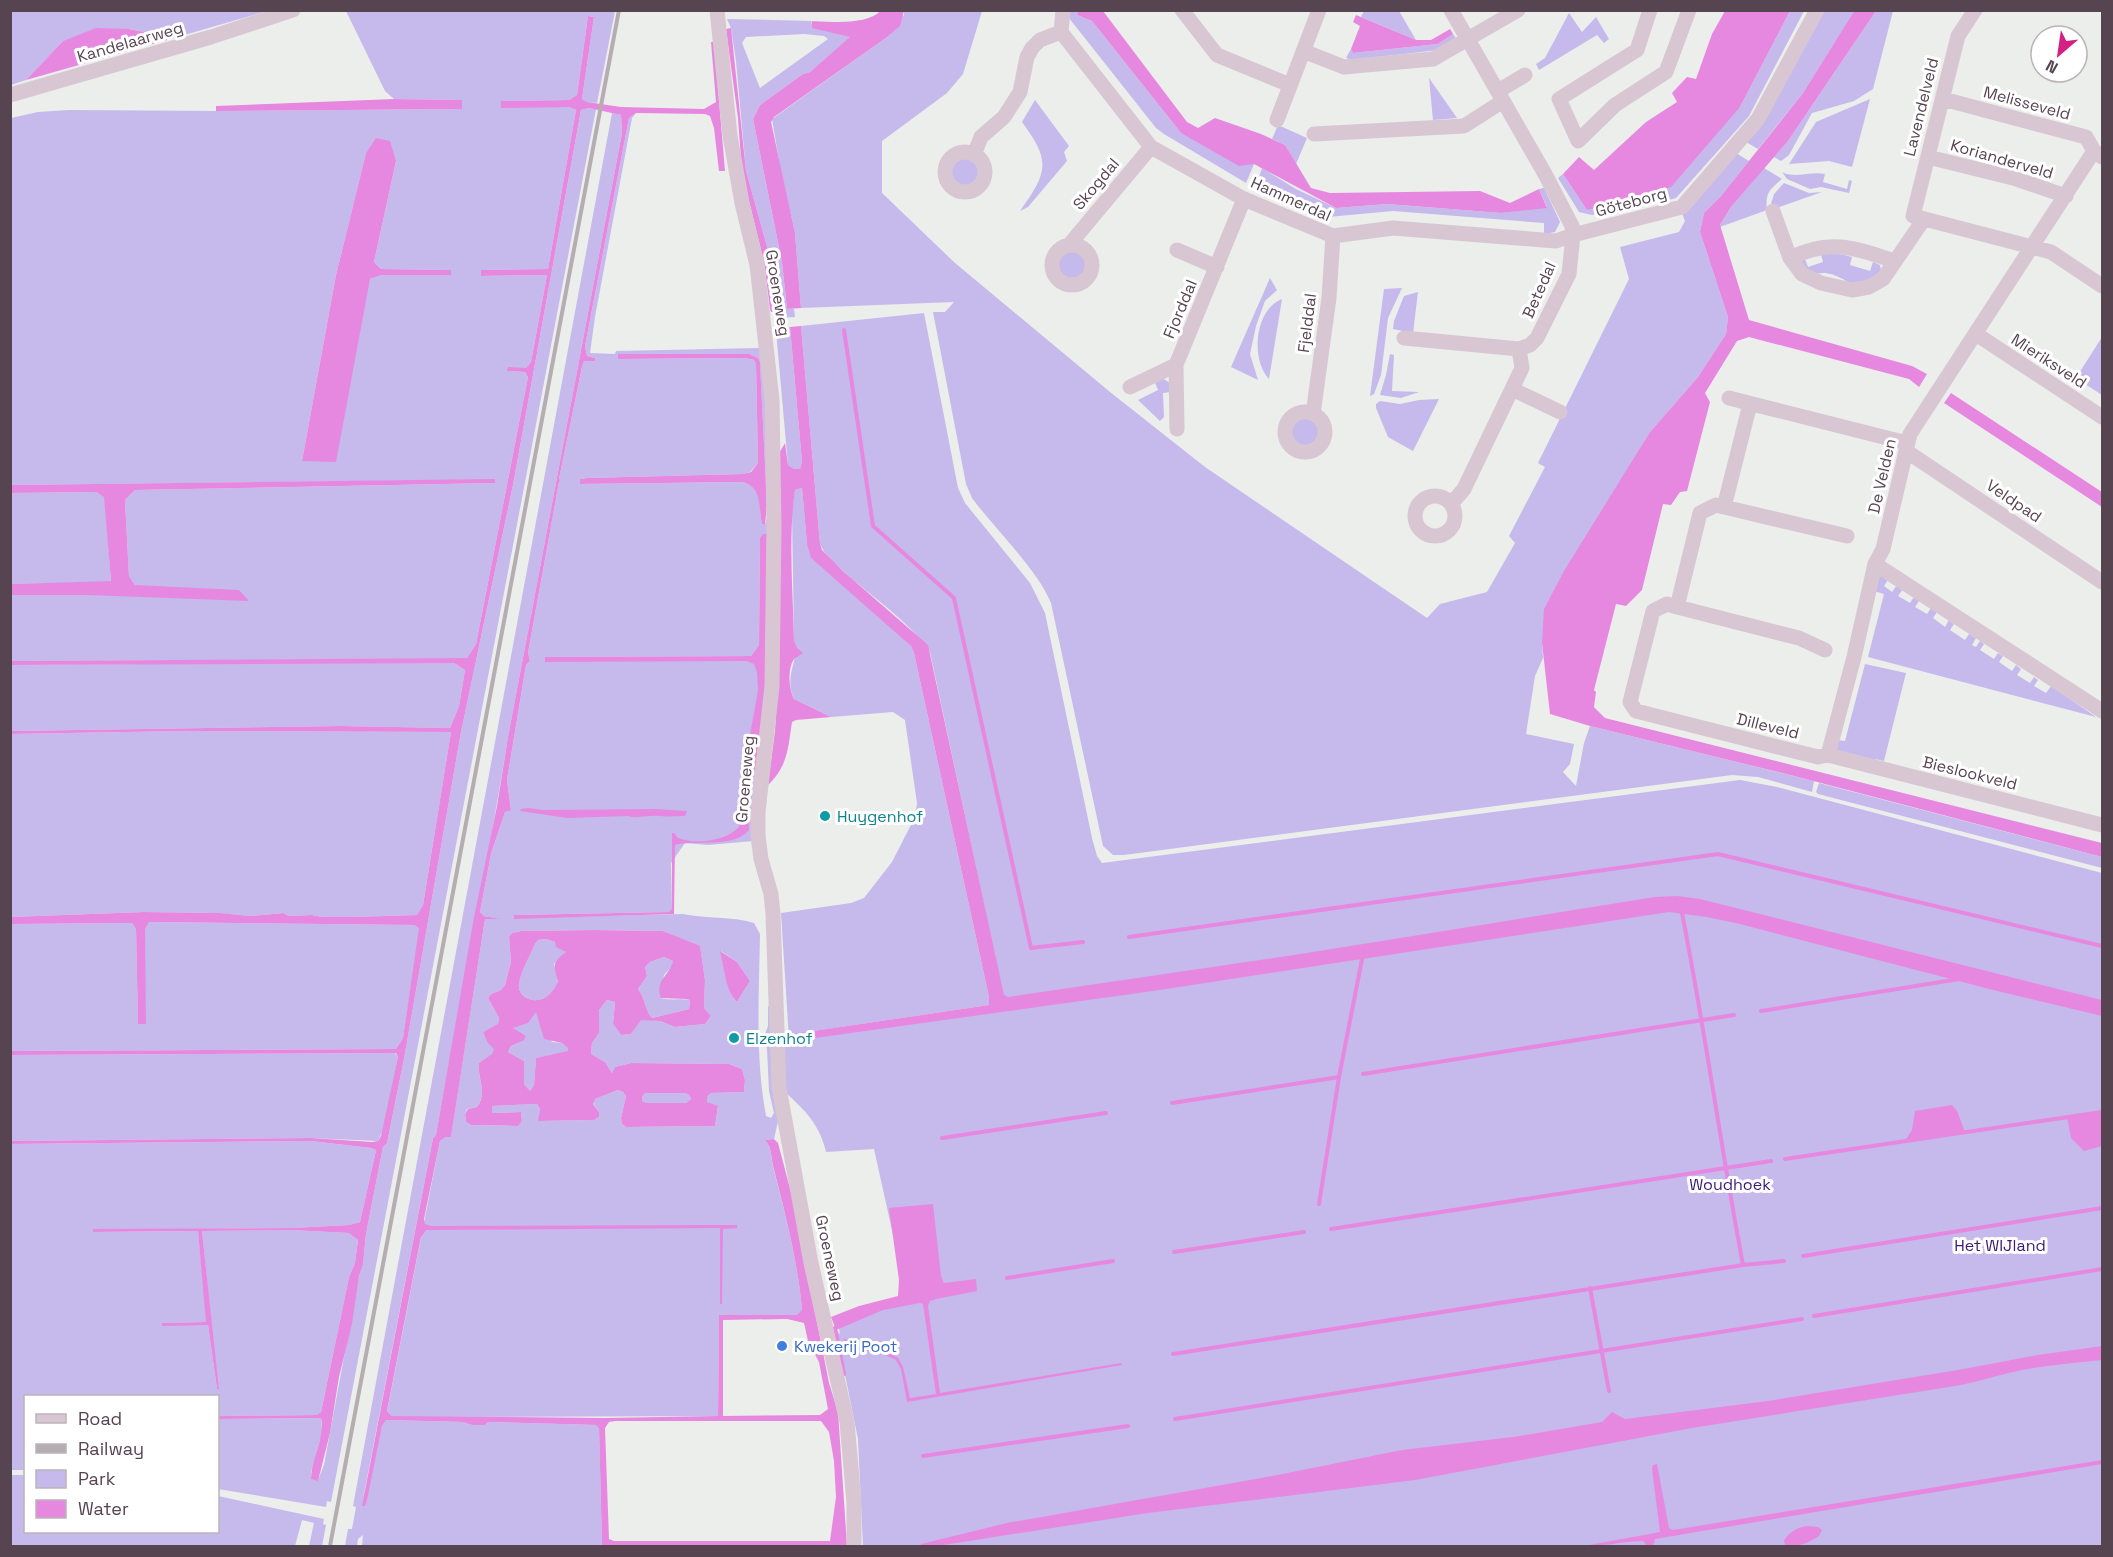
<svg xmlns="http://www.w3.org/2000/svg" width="2113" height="1557" font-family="'Space Grotesk',sans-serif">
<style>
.green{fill:#c6b9ec;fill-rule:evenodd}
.water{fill:#e788e0;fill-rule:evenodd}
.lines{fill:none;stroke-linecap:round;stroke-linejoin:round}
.stream{stroke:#e788e0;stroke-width:4}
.street{stroke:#d8c7d3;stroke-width:15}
.rail{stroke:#b5adb1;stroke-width:4}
.culture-dot{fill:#0f9aa8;stroke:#fff;stroke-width:2}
.shop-dot{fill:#3f7fe0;stroke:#fff;stroke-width:2}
.labels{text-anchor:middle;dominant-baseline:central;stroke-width:6;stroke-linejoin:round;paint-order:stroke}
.street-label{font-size:16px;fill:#574451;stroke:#fff}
.culture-label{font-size:16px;fill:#0d838f;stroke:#fff;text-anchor:start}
.park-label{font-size:16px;fill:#3b1975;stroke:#fff}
.shop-label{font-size:16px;fill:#366cbe;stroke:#fff;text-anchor:start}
</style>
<rect width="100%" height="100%" fill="#ebeeeb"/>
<path class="green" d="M11 11H267L174 38 129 29 63 41 26 80 11 85Z
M346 11H615L597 103 587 102 582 99 594 17 588 16 577 95 569 100 501 101 569 107 576 110 548 269 481 270V276L547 275 531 362 526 368H508V371L525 372 528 377 476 644 467 658 454 659 11 661 10 595H87L135 585 129 576 125 500 135 490 495 483 464 480 11 485V118L38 112 69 110 216 111 461 109 462 100 394 99 385 91ZM377 138 396 161 374 262 381 269 450 270V275H382L370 279 302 461 336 275 366 153Z
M904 11H982L963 74 947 93 882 141V193L955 263 1110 392 1205 467 1427 618 1440 604 1487 592 1515 543 1509 536 1545 467 1538 463 1629 279 1620 247 1679 232 1685 221 1682 213 1736 153 1749 161 1721 196 1704 213 1700 232 1728 317 1726 334 1698 377 1650 432 1620 483 1542 643 1543 658 1535 676 1526 734 1574 744 1570 764 1563 772 1576 786 1584 743 1590 726 1814 781 1812 792 1758 777 1732 775 1124 855H1113L1103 846 1051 603C1037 569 995 529 972 498L966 484 933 312H945L954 302 801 308 795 233 780 166 772 119 883 40 904 15Z
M1070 11H1078L1077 15 1092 21 1181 133 1254 164 1246 183 1164 134 1156 128 1069 18Z
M1364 11H1399L1416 40 1361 17Z
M1790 11H1804L1749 116 1676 198 1625 211 1621 208 1592 215 1579 212 1558 178 1563 174 1587 210 1740 107Z
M1822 11H1855L1803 93 1758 149 1746 142Z
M1876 11H1893L1873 89 1854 101 1812 113 1789 155 1781 161 1774 157 1788 141Z
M1569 13 1582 32 1596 17 1609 39 1604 43 1597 35 1539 70 1536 64 1545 58Z
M727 19 812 21 811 23 851 37 810 72 803 74 760 105 753 119 782 262 787 309H794L795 317 774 318 773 312 776 311 771 261 746 171 736 61 731 28ZM804 34 824 36 828 39 760 88 742 43 746 37Z
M1453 34 1457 40 1438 50 1352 60 1346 58 1351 49 1353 53 1438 44Z
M1429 78 1457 118 1433 120Z
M1870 99 1852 167 1829 161 1789 164 1816 122Z
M1035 100 1069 146 1064 152 1067 161 1028 207 1020 211C1048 172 1051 161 1022 122Z
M589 108 596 109 331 1502 327 1501 326 1507 218 1489V1419L321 1418 322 1433 311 1472V1479L318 1480 324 1465 359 1276 363 1265 366 1234 383 1147 387 1143 404 1059 461 732 513 485 581 110Z
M612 113 621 115 622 133 508 737C487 870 459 1002 436 1135L433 1138 363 1499 382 1426 386 1420 463 1422 472 1425H485L488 1422 596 1425 599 1427 602 1546H362L363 1535 358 1539 357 1546H345L348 1529H352L356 1507 353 1506Z
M636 113 632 118 595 317 590 353 615 354 616 351 760 348 764 353 771 456 770 659 767 717 754 808 753 841 708 845 685 843 671 863 672 908 669 912 515 915 514 918 683 914C707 919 731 916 754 923L760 934C759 995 755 1057 766 1116L771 1118 774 1113 769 1091 767 1049 764 1037 768 1026V1006L771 1007 772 1049 780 1112 774 1139 765 1140C772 1148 771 1157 773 1167 785 1213 798 1262 802 1310L801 1314 798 1315H719L718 1416 386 1417 440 1141 446 1137 451 1136 485 919H500L484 916 480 912 491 854 505 812 511 809 507 780 526 665 530 661 528 653 559 482 561 480 559 479 582 367 584 361 595 360V358L587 356 585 346 629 118ZM618 354H749L758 358 760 364 767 504V518L765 525 762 524C758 506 764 488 743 482L581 484 580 479 587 478 743 474 750 472 758 463 756 364 754 360 744 358 618 359ZM765 534 768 540V653L770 659 747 661H545L546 657 751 656 759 645 760 538ZM593 930 663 931 700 947 705 980 704 1008 711 1016 705 1024 675 1027 660 1021 641 1019 631 1034 621 1035 613 1024 615 1002 607 1000 599 1010V1033L592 1043 591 1054 605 1062 612 1073 615 1067 631 1063 729 1064 742 1069 745 1080 744 1092 711 1093 707 1095V1102L718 1107 715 1126 626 1127 622 1124 621 1118 626 1096 623 1092 618 1090 595 1099 593 1103 599 1112V1117L594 1120 539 1121 540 1109 537 1104 492 1106V1113L521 1112 522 1121 517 1126 471 1125 466 1122 465 1114 467 1109 477 1107C488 1091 477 1080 479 1063L493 1054 495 1048 487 1042 483 1032 498 1025 499 1018 488 998 491 994 501 990 505 985 511 962 509 937 512 933 521 931ZM721 951 737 962 750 981 737 1002C726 992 723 966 721 951Z
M1278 125 1307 138 1296 164 1285 145 1272 139Z
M950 172a14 14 0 1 1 28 0a14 14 0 1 1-28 0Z
M1262 168 1296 189 1336 208 1387 204 1501 213 1547 207 1539 189 1544 188 1560 222 1555 232 1544 234V223L1393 211 1328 217 1256 186Z
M1764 168 1782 179C1769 190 1765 193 1767 210L1720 227V225L1731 207Z
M1782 172C1793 179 1812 171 1825 174L1823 182 1847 189 1849 180 1852 181 1849 193 1821 187 1810 189 1787 179Z
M1784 183 1809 193 1822 192 1774 209 1771 204 1774 194Z
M1058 266a15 15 0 1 1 30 0a15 15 0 1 1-30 0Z
M1821 254H1840L1852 257 1850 265 1870 271 1873 262 1880 265 1881 270C1875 277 1863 286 1852 284 1848 283 1846 281 1843 279 1831 273 1824 271 1811 275L1800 262 1805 259 1808 267 1823 262Z
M1270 278 1277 290 1265 301 1256 326 1250 354 1258 380 1231 367Z
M1402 288 1388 318 1381 375 1374 394 1370 396 1384 289Z
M1418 292 1413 333 1393 329 1394 321 1404 296Z
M1282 299 1269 379C1250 359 1255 309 1282 299Z
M924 313 958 488 965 503 1030 583 1045 613 1092 838 1097 856 1102 863 1740 780 1777 787 2102 873V1546H863L858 1439 836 1330 840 1334 837 1319 907 1298 874 1149 826 1152C820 1125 805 1110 785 1092L782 1048 786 1046V1040L789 1039 781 913 851 903 864 898 892 862 915 817 917 803 905 720 893 712 831 717 794 699C783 674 801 659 794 640L792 511 795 490 802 488 807 544 911 646 914 653 989 997V1005L794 1034 997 1007 985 909 930 652C910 623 878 601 851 578 841 568 825 557 820 544L801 326Z
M790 327 802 462 800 469H794L788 465 776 331Z
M2102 337V395L2076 378Z
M1390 354 1394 355 1392 391 1419 392 1401 398 1380 395 1386 375Z
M1162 378 1170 383 1171 392 1163 393 1164 417 1160 421 1138 400 1158 390 1155 383Z
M1439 399 1413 451 1388 437 1376 408V404L1380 401 1400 404 1419 400Z
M1289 433a15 15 0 1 1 30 0a15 15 0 1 1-30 0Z
M96 492 105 497 111 582 11 584 10 493Z
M1879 572 1889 578 1884 586 1892 592 1897 585 1903 589 1898 596 1910 603 1914 597 1919 601 1915 607 1927 614 1931 608 1937 612 1933 618 1945 627 1949 620 1954 624 1950 630 1965 640 1969 634 1976 638 1972 645 1976 647 1980 641 1984 644 1980 650 1994 659 1998 653 2003 656 1999 662 2012 671 2016 665 2021 669 2017 675 2030 683 2034 677 2038 680 2034 686 2046 693 2051 686 2096 717 1868 657 1884 594 1874 591Z
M295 663H454L465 670 459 706 450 728 341 726 11 731 10 665Z
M1865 664 1906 673 1884 761 1875 759 1873 765 1843 756 1835 748 1838 740 1845 741Z
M186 731 451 732 423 905 417 915 351 917H322L312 915 289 916 283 913 250 916 217 913 144 912 11 917 10 734Z
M1819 783 2102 857V868L1818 794 1816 792Z
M149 922 414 925 420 928 403 1038 396 1049 11 1051 10 924 132 923 136 929 138 1024H145V928Z
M546 939 555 942 566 952 554 964 558 983C554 989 550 996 542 999 532 1003 517 996 519 984 521 971 530 956 535 944L538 940Z
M664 957 673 961 672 966 664 975 661 998C671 1001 680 998 690 1000L689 1009 652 1018C644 1009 646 999 638 989L647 976 645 967 650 962Z
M536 1011 552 1042 562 1043 569 1048 568 1052 536 1058 534 1085 530 1091 524 1084V1061L508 1052 511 1046 523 1041 513 1028Z
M395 1053 398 1057 385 1125 378 1141 311 1138 11 1141 10 1055Z
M645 1093H685L689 1095 691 1099 686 1103H645L642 1101V1097Z
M311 1141 371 1148 376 1150 360 1222 349 1225 291 1228 93 1230V1232L198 1231 207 1322 163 1323 162 1325H208L217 1389 218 1390 202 1231 290 1230 350 1233 358 1240 355 1263 349 1277 321 1412 318 1415 218 1416V1396H26L25 1470H11L10 1144Z
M11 1475H25L26 1532H218V1496L324 1519 323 1524 326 1525 322 1546H309L314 1523 302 1520 295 1546H11Z"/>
<path class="water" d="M881 10 904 11 900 26 883 40 774 117 771 122 795 233 801 308 787 309 782 262 753 119 760 105 803 74 810 72 850 37 812 28V21C829 22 870 25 881 10Z
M1855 10 1876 11 1788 141 1731 207 1720 225 1749 320 1912 366 1927 374 1919 387 1909 379 1749 337 1737 341 1705 393 1710 402 1687 491 1680 492 1671 505 1663 504 1642 590 1626 606 1616 604 1594 690 1596 692 1594 707 1605 718 2102 843V857L1802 778 1590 726 1550 714 1542 643 1544 609 1564 571 1650 432 1698 377 1726 334 1728 317 1700 232 1704 213 1721 196 1803 93Z
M1078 11H1103L1187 122 1198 128 1215 118 1261 134 1285 145 1311 188 1330 193 1480 191 1510 203 1539 189 1547 208 1501 213 1387 204 1336 208 1254 164 1239 166 1181 133 1092 21 1077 15Z
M1725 11H1790L1740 107 1671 187 1587 210 1563 174 1579 157 1594 170 1646 122 1677 102 1672 93 1687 77 1696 79 1712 34Z
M1356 15 1416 40H1431L1450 29 1453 34 1438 44 1353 53 1351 49 1360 26 1353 22Z
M588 16 594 17 582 99 587 102 621 107 704 109 716 102 711 42H714L725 171H719L714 128 710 116 705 114 636 113 629 118 585 346 587 356 595 358V361H584L582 367 559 479 561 480 559 482 528 653 530 661 526 665 507 780 511 810 505 812 491 854 480 912 484 916 501 919H485L451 1137H446L440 1141 424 1219 425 1224 431 1226 737 1225V1228L723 1229 722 1304H720V1228L426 1230 421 1237 387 1411 391 1416 605 1418 718 1416 719 1315H797L802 1310C798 1262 785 1213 773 1166 771 1156 772 1148 765 1140L774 1139 778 1143 793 1200 829 1383 838 1412 847 1546H830L827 1545 602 1546 599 1428 596 1425 488 1422 485 1425H472L463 1422 386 1420 382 1426 367 1500 365 1506H362L433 1138 436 1135 474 917 497 806 508 737 622 133 621 115 589 108 581 110 513 485 461 732 404 1059 387 1143 383 1147 366 1234 363 1265 359 1276 352 1324 339 1377 330 1433 318 1481 311 1479C311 1458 325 1440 321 1418L218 1419V1416L317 1415 321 1412 349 1277 355 1263 358 1240 349 1233 290 1230 202 1231 219 1390 217 1389 208 1325 162 1326V1323L206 1322 198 1231 93 1232V1229L291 1228 349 1225 360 1222 376 1150 371 1148 311 1141 11 1144V1141L311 1138 372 1142 378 1141 381 1136 398 1057 396 1053 11 1055V1051L396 1049 403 1038 419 928 414 925 149 922 145 929 146 1024H138L136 929 132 923 11 924 10 917 144 912 220 913 250 916 283 913 289 916 312 915 322 917H351L417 915 423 905 451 732 186 731 11 734V731L341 726 450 728 459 706 465 670 454 663 11 665V661L467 658 476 644 528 377 525 372 507 371 508 367 526 368 531 362 547 275 481 276V270L548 269 576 110 569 107 501 108V101L569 100 577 95ZM787 1319 804 1323 808 1341 819 1362 828 1409 820 1415 723 1416V1320ZM615 1421H821L829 1432 834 1461 836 1497 830 1541H614L609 1539 605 1428 609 1422Z
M96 28 129 29 174 38 26 80 63 41Z
M731 28 746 171 771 261 776 311 771 312 770 309 764 262 742 173 738 118 726 29Z
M394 99 462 100V109L216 111V106Z
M376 138 390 141 396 161 374 262 381 269 451 270V275H382L370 279 336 462 302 461 336 275 366 153Z
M801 326 820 544 822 550 843 571 928 645 1004 995 1008 997 1307 953 1655 897 1677 896 1700 899 2102 1000V1016L1997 991 1740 924 1707 917 1669 912 1153 991 793 1041V1034L989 1005V997L914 653 911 646 811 558 807 544 802 488 795 490C788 539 793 591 794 640L797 648 803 653C802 654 795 658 794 659 787 669 789 689 794 699L831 717 796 720 792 722C788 748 788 766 768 785L775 731 777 700 778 455 785 443 788 465 794 469H800L802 462 790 327Z
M618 354H749L758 358 760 363 767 504 765 525 762 524C758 507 763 488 743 482L580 484V479L587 478 743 474 751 472 758 463 756 364 754 360 744 358 618 359Z
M1951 393 2102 492V507L1944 403Z
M495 479V483L135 490 125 500 129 576 135 585 239 590 249 601 87 595H11V584L111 581 104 497 96 492 11 493V485Z
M763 534H767L765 707 749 804V830C733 849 696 839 675 845L674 914 514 919V915L669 912 672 908V833H674L678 838C696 845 726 841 739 827L738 803 758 690 757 672 754 664 747 661 545 662V657L751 656 759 645 760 538Z
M528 808 543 810 656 809 687 811 685 816C676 816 668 817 659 816 648 815 638 819 628 816L567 818 520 811 521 809Z
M593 930 663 931 700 946 705 980 704 1008 711 1016 705 1024 675 1027 660 1021 641 1020 631 1034 621 1035 613 1024 615 1002 607 1000 599 1010V1033L592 1043 591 1054 605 1062 612 1073 615 1067 631 1063 729 1064 742 1069 745 1080 744 1092 711 1093 707 1096V1102L718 1106 715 1126 626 1127 622 1124 621 1118 626 1096 623 1092 618 1090 595 1099 593 1104 599 1112V1117L594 1120 538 1121 540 1109 537 1104 492 1106V1113L521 1112 522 1121 518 1126 471 1125 466 1122 465 1114 468 1109 477 1107C488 1092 477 1079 479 1063L492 1054 494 1049 487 1042 483 1032 498 1024 499 1018 488 998 491 994 501 990 505 985 511 962 509 937 512 933 521 931ZM546 939 555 942 556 947 566 952C551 963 554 966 558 982 554 989 550 996 542 999 532 1003 517 996 519 984 521 971 530 956 535 944L538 940ZM664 957 673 961C670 975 654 981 661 998L686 999 690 1000 689 1009 652 1018C644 1009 646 999 638 989L647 976 645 967 650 962ZM536 1012 544 1039 562 1043 568 1048V1051L536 1058 534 1085 530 1091 524 1084V1061L508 1052 511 1046 523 1041 526 1036 513 1028 528 1023ZM645 1093H685L689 1095 691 1099 686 1103H646L642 1101V1097Z
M720 951 737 962 750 981 737 1002C725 991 724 967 720 951Z
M1952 1105 1957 1111 1965 1132 1905 1141 1912 1130 1915 1111Z
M2102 1112V1146L2084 1151 2071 1138 2067 1117Z
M933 1204 941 1276 944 1283 976 1279 977 1291 936 1299 930 1301 928 1306 940 1393 1121 1363 1122 1365 907 1402 901 1369 896 1360 888 1356 858 1349 843 1340 845 1339 859 1347 889 1353 898 1358 903 1367 910 1398 936 1394 923 1304 920 1303 883 1310 836 1330 831 1317 859 1306 898 1296 899 1280 889 1208Z
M2102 1346V1360C2075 1363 2049 1365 2022 1370 2001 1374 1982 1381 1961 1385L1692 1428 1415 1480 1148 1513 937 1546H920L921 1544 1007 1523 1267 1477 1402 1450 1513 1437 1602 1422 1612 1412 1625 1419 1768 1401 1958 1370 2038 1355Z
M2102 1460V1464L1655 1539 1653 1546H1647L1643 1541C1624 1541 1604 1547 1584 1546L1660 1532 1652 1469 1653 1465 1657 1464 1669 1528 1673 1530Z
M1807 1526 1818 1527 1822 1530 1819 1536C1808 1543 1799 1547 1785 1546L1784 1540C1791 1531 1796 1528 1807 1526Z"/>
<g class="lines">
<path class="stream" d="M844 330 873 526 954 598 1031 948 1083 942
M1129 937 1718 854 2102 946
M1761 1011 1959 979
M1363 1074 1734 1015
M1172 1103 1339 1077
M942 1138 1106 1113
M1785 1159 2102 1112
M1319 1204 1339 1077 1363 954
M1331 1229 1771 1161
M1174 1252 1304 1232
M1803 1256 2102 1208
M1743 1265 1784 1261
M1007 1278 1113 1261
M1590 1288 1609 1391
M1814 1316 2102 1269
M835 1328 844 1374
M1173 1354 1743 1265C1721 1148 1705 1030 1682 913
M1175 1419 1802 1319
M923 1456 1128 1426"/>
<path class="street" d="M717 10 730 136 742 203 757 265 772 400 774 528 772 686 758 812V836L761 859 771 894 773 914 779 1088 811 1263 847 1422 854 1502V1546
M1182 10 1217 55 1290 85
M1451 10 1545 174 1572 226 1573 235 1682 207 1758 119 1817 10
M1650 10 1637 50 1559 99 1578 141 1615 105 1666 72 1689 10
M1975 10 1958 36 1913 216 2051 252 2102 286
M1061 32 1151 147 1244 199 1333 236 1393 228 1556 241 1573 235 1569 274 1537 338 1530 345 1519 349 1404 338
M1061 32 1063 10
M1303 51 1344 67 1433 59 1518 10
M1498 91 1525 75
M10 95 211 37 293 10
M1943 99 2086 137 2094 151
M1277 120 1319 10
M1314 134 1464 126 1503 101
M945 172a20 20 0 1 1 40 0a20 20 0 1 1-40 0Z
M974 155 981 137 1004 117 1020 92 1027 57 1032 48 1040 40 1061 32
M1928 157 2013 178 2066 196
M1773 211 1790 258 1802 274 1821 283 1852 290 1869 287 1883 279 1924 219
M1052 265a20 20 0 1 1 40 0a20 20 0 1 1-40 0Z
M1069 245 1151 147
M1177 250 1217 267
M1790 258C1830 238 1855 248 1895 261
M1976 334 2102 417
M1176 365 1177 429
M1130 387 1176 365 1244 199
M1512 389 1560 412
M1729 398 1907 443
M1750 404 1724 507 1716 505 1700 513 1677 607 1667 604 1653 611 1630 702 1636 711 1818 757 1828 755 2102 825
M1285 432a20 20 0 1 1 40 0a20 20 0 1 1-40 0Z
M1313 414 1329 298 1333 236
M1906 451 2102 582
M1415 516a20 20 0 1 1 40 0a20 20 0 1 1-40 0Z
M1451 504 1464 489 1522 368 1519 349
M1724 507 1847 536
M1875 564 2102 711
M1677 607 1799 638 1825 650
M1828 755 1854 657 1875 564 1883 549 1910 434 2094 151 2102 157"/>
<path class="rail" d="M330 1546 619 10"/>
</g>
<g class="culture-dot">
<circle cx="825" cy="816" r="6"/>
<circle cx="734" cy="1038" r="6"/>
</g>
<circle class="shop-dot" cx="782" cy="1346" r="6"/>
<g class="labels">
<g class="street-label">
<text transform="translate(130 42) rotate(-16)">Kandelaarweg</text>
<text transform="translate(2027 103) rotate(15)">Melisseveld</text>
<text transform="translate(1921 107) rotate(-76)">Lavendelveld</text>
<text transform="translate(2002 159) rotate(16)">Korianderveld</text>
<text transform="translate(1096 184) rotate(-50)">Skogdal</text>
<text transform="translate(1291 199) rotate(24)">Hammerdal</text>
<text transform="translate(1631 202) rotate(-15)">Göteborg</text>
<text transform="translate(1539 290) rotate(-66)">Betedal</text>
<text transform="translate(778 293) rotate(81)">Groeneweg</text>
<text transform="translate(1180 309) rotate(-67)">Fjorddal</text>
<text transform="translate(1307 323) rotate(-83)">Fjelddal</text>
<text transform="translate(2049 361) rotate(33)">Mieriksveld</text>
<text transform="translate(1882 476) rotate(-77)">De Velden</text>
<text transform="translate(2014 501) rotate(34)">Veldpad</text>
<text transform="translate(1768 726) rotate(14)">Dilleveld</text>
<text transform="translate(1970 773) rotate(14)">Bieslookveld</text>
<text transform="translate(745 779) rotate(-85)">Groeneweg</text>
<text transform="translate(830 1258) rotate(78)">Groeneweg</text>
</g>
<g class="culture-label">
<text x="837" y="816">Huygenhof</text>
<text x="746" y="1038">Elzenhof</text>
</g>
<g class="park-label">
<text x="1730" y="1184">Woudhoek</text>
<text x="2000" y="1245">Het WIJland</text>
</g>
<g class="shop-label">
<text x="794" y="1346">Kwekerij Poot</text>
</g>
</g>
<rect width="2113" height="1557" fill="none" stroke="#574451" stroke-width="24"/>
<rect x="24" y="1395" width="195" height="138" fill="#ffffff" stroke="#bcb4b9" stroke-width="1.5"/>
<rect x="36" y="1414" width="30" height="9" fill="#d8c7d3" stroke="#bcb4b9" stroke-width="1.5"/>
<text x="78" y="1425" font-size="18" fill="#574451">Road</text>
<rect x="36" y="1444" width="30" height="9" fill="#b5adb1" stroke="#bcb4b9" stroke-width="1.5"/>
<text x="78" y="1455" font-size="18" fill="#574451">Railway</text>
<rect x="36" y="1470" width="30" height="18" fill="#c6b9ec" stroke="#bcb4b9" stroke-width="1.5"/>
<text x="78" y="1485" font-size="18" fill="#574451">Park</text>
<rect x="36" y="1500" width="30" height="18" fill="#e788e0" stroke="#bcb4b9" stroke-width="1.5"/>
<text x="78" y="1515" font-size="18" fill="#574451">Water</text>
<g transform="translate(2059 54) rotate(209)"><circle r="28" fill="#ffffff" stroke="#bcb4b9" stroke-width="1.5"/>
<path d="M0-4.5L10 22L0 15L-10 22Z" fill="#d41f85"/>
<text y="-9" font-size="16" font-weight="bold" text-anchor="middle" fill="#574451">N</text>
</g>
</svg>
